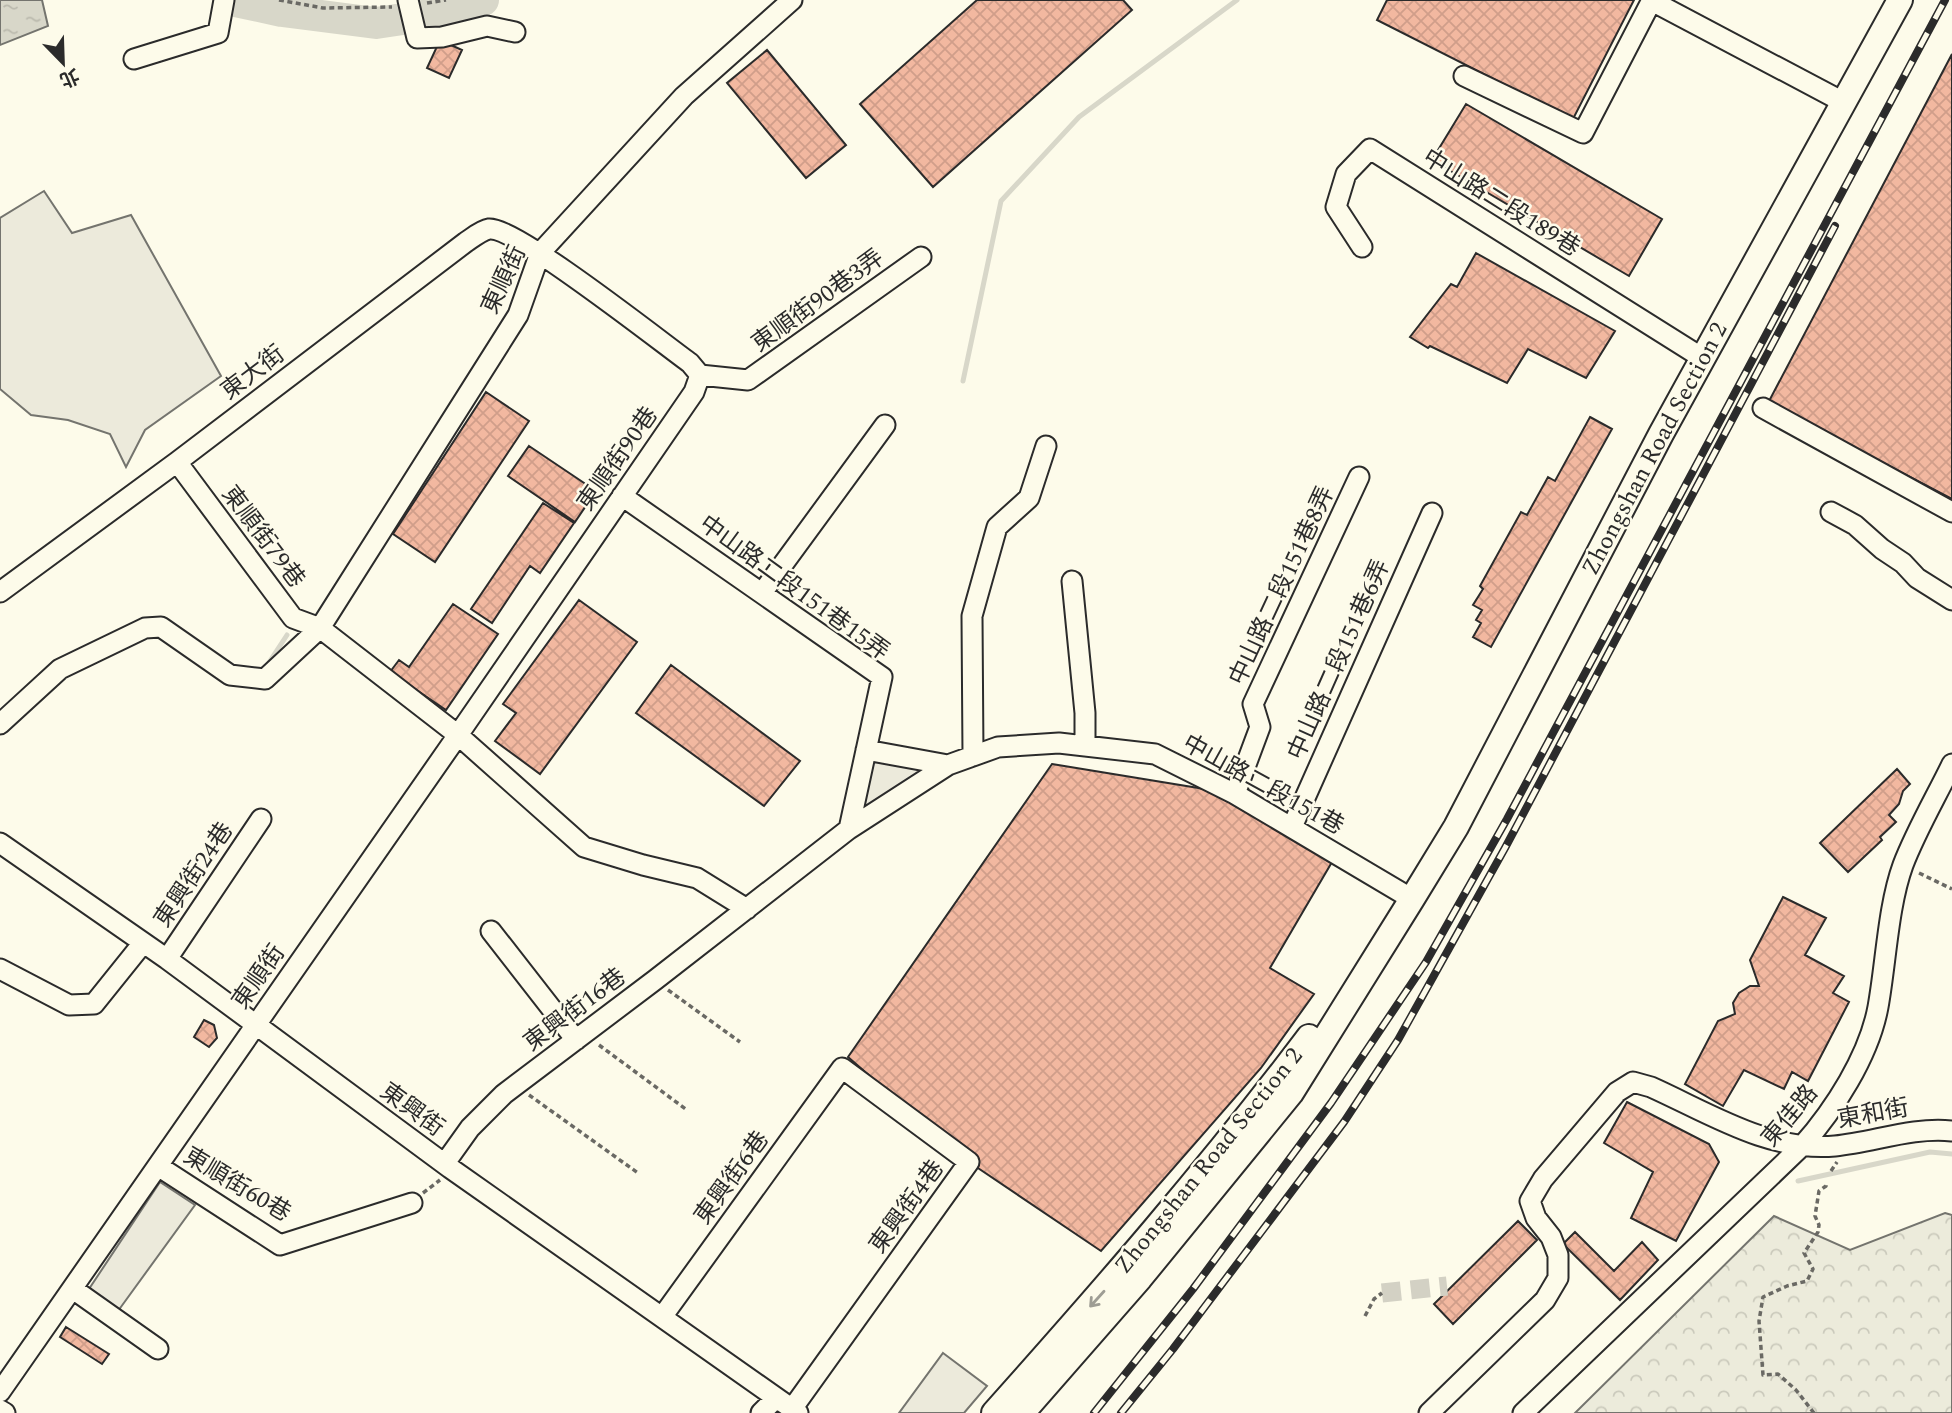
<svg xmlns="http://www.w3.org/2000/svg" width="1952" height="1413" font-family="Spectral,'Noto Sans TC',serif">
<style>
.forest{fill:url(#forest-crowns);stroke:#74746e;stroke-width:2}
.parking{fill:#eceadb;stroke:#74746e;stroke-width:2}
.water{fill:url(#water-ripples);stroke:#74746e;stroke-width:2}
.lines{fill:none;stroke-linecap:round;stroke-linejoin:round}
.stream{stroke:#d8d7c9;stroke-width:5}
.river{stroke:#d8d7c9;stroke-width:32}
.building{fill:url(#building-cross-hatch);stroke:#2b2b2b;stroke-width:2}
.minor-tunnel{stroke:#d3d1c4;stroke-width:19;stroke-dasharray:19 10;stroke-linecap:butt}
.minor-casing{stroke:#2b2b2b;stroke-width:23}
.major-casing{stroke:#2b2b2b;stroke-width:28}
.path{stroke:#6a6964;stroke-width:3.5;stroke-dasharray:5 3.5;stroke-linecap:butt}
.minor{stroke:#fdfbea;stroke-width:19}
.major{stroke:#fdfbea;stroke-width:24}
.rail-casing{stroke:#2b2b2b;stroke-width:8}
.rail{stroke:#fdfbea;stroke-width:5;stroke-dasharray:16;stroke-linecap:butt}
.oneway{stroke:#9e9d94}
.labels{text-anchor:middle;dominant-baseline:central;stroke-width:5;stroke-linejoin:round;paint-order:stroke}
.street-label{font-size:24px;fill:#2b2b2b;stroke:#fdfbea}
</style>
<defs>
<pattern id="forest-crowns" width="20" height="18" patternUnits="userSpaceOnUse" patternTransform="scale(1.75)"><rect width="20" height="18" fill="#ecebdb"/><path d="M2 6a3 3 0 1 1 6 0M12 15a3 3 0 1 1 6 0" fill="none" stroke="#cbcabc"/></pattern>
<pattern id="water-ripples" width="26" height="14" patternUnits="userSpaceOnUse" patternTransform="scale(1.75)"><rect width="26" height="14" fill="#d8d7c9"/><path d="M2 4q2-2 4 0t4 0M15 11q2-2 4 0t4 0" fill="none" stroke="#bab9ad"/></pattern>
<pattern id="building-cross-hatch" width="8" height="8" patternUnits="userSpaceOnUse" patternTransform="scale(1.75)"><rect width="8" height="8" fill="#f2b8a0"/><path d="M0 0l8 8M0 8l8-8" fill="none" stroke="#d09e8a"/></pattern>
</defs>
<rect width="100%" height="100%" fill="#fdfbea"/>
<path class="forest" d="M1945 1213 1952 1215V1413H1575L1774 1216 1850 1250Z"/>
<path class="parking" d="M44 191 72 233 131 215 221 376 145 430 126 467 110 434 68 420 31 415 0 389V218Z
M870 757 931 768 860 816Z
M160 1182 195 1205 118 1311 87 1292Z
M943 1353 987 1386 964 1413H899Z"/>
<path class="water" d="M0 0H42L48 26 0 45Z"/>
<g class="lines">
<path class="stream" d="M963 381 1001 201 1079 117 1237 0
M268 664 287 635
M1798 1181 1930 1152 1952 1154"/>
<path class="river" d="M231 0 282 11 376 23 456 11 483 0"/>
</g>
<path class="building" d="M977 0H1123L1132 10 933 187 860 104Z
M1387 0H1634L1573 119 1377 20Z
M440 40 462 50 449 78 427 68Z
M767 50 846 145 806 178 727 83Z
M1952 54V499L1768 403Z
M1466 104 1662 219 1629 276 1432 160Z
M1476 253 1615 331 1586 378 1528 349 1507 383 1430 346 1428 348 1410 337 1451 284 1457 287Z
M486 392 529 421 435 562 393 534Z
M1590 417 1612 429 1491 647 1473 637 1481 623 1476 620 1482 610 1473 605 1483 589 1480 586 1521 512 1527 515 1548 477 1555 481Z
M529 446 596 491 575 522 508 476Z
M543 503 574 523 540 573 530 566 492 623 471 609Z
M579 600 637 642 540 774 495 741 516 713 503 704Z
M453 604 498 634 446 710 390 672 399 660 409 667Z
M671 665 800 761 764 806 636 713Z
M1052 764 1235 794 1332 862 1270 968 1314 994 1261 1068 1101 1251 969 1162 848 1057Z
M1897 769 1910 784 1903 791 1899 804 1889 815 1896 822 1880 837 1882 840 1848 872 1820 843Z
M1783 897 1826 918 1805 955 1844 976 1833 993 1849 1002 1808 1081 1792 1072 1784 1089 1744 1070 1723 1106 1685 1084 1718 1021 1735 1014 1733 1003 1739 993 1750 986H1759L1750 960Z
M204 1020 214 1025 217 1038 209 1047 194 1037Z
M1627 1102 1709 1144 1719 1162 1676 1241 1631 1218 1653 1172 1604 1143Z
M1518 1221 1537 1240 1453 1324 1434 1304Z
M1575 1232 1614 1271 1642 1242 1658 1260 1620 1300 1563 1244Z
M66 1327 109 1354 102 1364 60 1337Z"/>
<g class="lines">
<path class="minor-tunnel" d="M1382 1293 1447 1286"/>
<g class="minor-casing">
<path id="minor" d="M408 0 417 38 442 37 487 26 515 32
M1652 1 1845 103
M134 59 218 33 224 0
M1464 76 1583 133 1652 0
M1362 247 1336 207 1346 174 1370 149 1704 359
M700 375 748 380 921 257
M1763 408 1952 512
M177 462 293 618 320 628 458 735 584 847 643 865 697 878 747 909
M622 496 882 677 849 829
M1831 512 1855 525 1882 549 1903 563 1917 578 1952 600
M1072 581 1085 713V745
M0 592 177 462 466 242C472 238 482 230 489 229 514 226 661 342 690 363L700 375 694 392 458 735 0 1392
M762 593 885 425
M0 724 60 669 145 628 161 627 230 675 265 679 320 628 518 315 540 253 684 96 792 0
M866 750 948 765
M973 756 972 616 997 527 1029 498 1046 446
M1235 794 1260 727 1253 704 1359 477
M1292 827 1432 513
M0 843 167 959 450 1168 798 1413
M491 931 576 1040
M167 959 261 819
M0 969 69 1005 94 1004 143 943
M445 1163 470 1128 504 1094 655 980 849 829 948 765 998 747 1059 743 1155 754 1235 794 1412 899
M158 1166 280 1245 412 1203
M73 1289 158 1349
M662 1317 842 1068 969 1162 792 1409
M0 1410 5 1413
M761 1413 776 1398
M1429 1413 1545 1300 1558 1278V1255L1551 1237 1536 1218 1530 1201 1543 1179 1617 1092 1633 1082 1651 1087C1709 1113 1769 1152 1835 1146 1875 1142 1911 1127 1952 1131
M1523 1413 1802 1146C1834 1110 1869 1056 1878 1007 1886 963 1888 906 1903 865 1916 831 1936 797 1952 764"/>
</g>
<g class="major-casing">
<path id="major" d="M994 1413C1103 1291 1210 1168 1309 1037
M1022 1413 1140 1278 1291 1093 1412 899 1456 827 1661 434 1900 0"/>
</g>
<path class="path" d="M279 0 323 8 392 7
M427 3 446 0
M1919 873 1952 889
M668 990 740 1042
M599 1045 687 1110
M529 1095 638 1173
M1831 1171 1837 1162
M423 1193 440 1180
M1365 1316 1374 1299 1382 1293
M1814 1413 1796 1390 1778 1374 1763 1375 1759 1321 1763 1297 1787 1286 1807 1281 1813 1269 1804 1253 1818 1232 1819 1225 1815 1216 1819 1191 1826 1186V1182"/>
<use href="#minor" class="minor"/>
<use href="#major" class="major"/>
<g class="rail-casing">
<path id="rail" d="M1094 1413 1193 1289 1331 1103 1426 962 1507 819 1945 0
M1121 1413 1173 1349 1344 1122 1398 1040 1505 848 1835 226"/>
</g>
<use href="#rail" class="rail"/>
</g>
<defs><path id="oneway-shaft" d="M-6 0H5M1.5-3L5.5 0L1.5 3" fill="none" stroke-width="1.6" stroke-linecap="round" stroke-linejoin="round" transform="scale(1.75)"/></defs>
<use class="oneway" href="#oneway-shaft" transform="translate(1097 1299) rotate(132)"/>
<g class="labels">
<g class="street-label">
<text transform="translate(1501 203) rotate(32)">中山路二段189巷</text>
<text transform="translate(504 280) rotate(-65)">東順街</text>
<text transform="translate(818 301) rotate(-36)">東順街90巷3弄</text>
<text transform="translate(253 373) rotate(-37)">東大街</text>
<text transform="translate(1655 449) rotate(-62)">Zhongshan Road Section 2</text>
<text transform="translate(618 459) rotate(-55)">東順街90巷</text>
<text transform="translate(263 537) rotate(53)">東順街79巷</text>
<text transform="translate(1282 586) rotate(-65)">中山路二段151巷8弄</text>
<text transform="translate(794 588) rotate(36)">中山路二段151巷15弄</text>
<text transform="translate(1339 660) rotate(-66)">中山路二段151巷6弄</text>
<text transform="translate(1263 785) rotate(29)">中山路二段151巷</text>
<text transform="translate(194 875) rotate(-56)">東興街24巷</text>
<text transform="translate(259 977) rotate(-55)">東順街</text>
<text transform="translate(575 1010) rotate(-37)">東興街16巷</text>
<text transform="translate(412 1110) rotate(36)">東興街</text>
<text transform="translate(1873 1114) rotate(-10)">東和街</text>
<text transform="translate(1790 1116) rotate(-50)">東佳路</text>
<text transform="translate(1209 1161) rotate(-51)">Zhongshan Road Section 2</text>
<text transform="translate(732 1178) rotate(-54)">東興街6巷</text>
<text transform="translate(237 1185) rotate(31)">東順街60巷</text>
<text transform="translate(907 1207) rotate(-54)">東興街4巷</text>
</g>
</g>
<g transform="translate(63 63) rotate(157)" stroke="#fdfbea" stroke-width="5" paint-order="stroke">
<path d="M0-5L12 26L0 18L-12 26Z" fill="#2b2b2b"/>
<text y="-10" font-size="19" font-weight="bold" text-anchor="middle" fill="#2b2b2b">北</text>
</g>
</svg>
